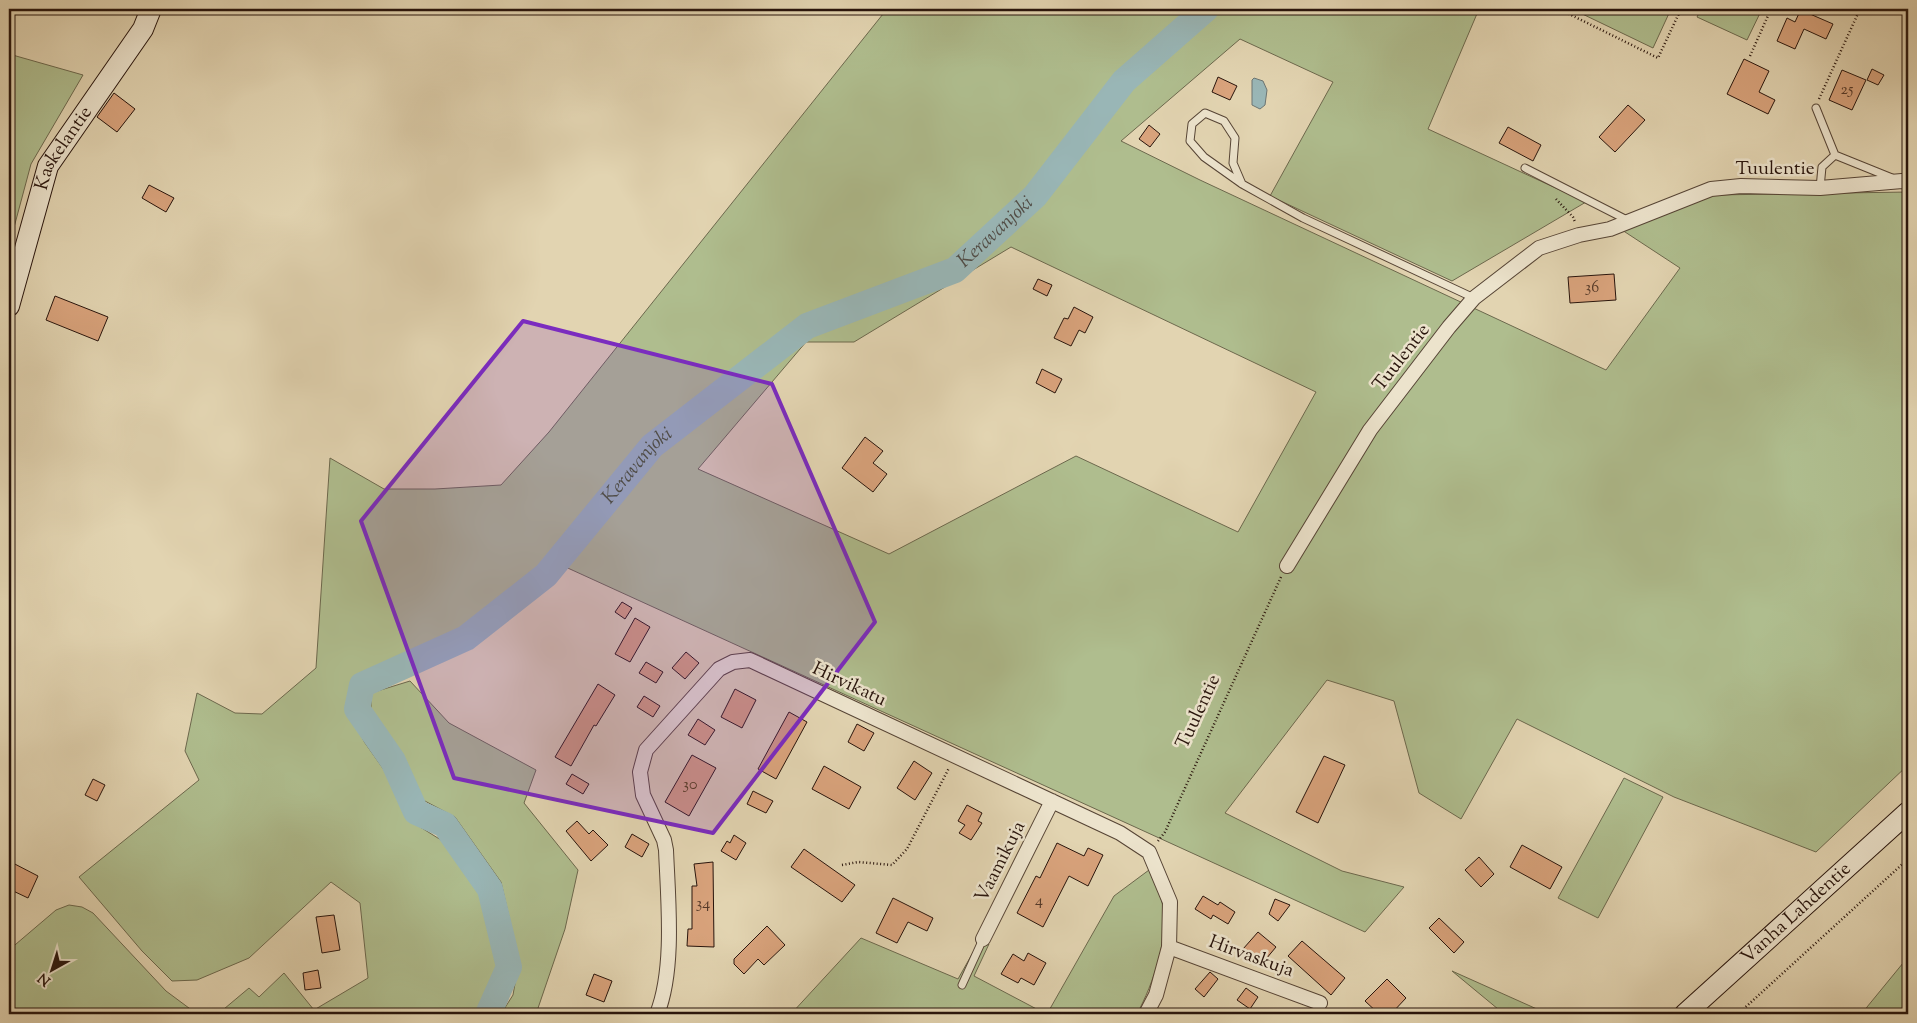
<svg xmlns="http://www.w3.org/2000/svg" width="1917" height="1023" font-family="'Sorts Mill Goudy',serif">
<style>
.green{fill:#afbd8e;stroke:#6c684d;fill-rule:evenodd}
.water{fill:#99b6b6;stroke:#6c7572}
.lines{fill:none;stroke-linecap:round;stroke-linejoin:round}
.river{stroke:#99b6b6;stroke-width:26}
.building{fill:#d9a37c;stroke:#28140c}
.lane-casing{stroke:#564435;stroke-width:9}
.street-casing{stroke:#564435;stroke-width:16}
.secondary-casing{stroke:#28140c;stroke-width:22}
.path{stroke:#28140c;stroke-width:2.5;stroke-dasharray:1 2.5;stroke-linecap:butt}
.lane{stroke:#ece3cc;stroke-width:7}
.street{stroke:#ece3cc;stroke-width:14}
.secondary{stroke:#ece3cc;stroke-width:20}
.marked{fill:#7b2cbf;fill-opacity:0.2;stroke:#7b2cbf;stroke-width:4;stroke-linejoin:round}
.labels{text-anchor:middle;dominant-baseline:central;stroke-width:5;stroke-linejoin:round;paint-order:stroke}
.number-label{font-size:16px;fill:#543828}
.street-label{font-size:19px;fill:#28140c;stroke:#ece3cc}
.water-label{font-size:20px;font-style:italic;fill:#504d48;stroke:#ece3cc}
</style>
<rect width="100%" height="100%" fill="#e2d4b1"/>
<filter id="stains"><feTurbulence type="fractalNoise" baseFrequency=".004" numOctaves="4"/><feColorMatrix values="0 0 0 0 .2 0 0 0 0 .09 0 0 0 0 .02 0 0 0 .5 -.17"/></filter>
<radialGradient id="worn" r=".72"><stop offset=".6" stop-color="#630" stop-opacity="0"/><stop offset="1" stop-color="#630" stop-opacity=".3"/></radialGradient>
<path class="green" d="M887 9H1479L1428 129 1586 202 1452 281 1270 196 1333 82 1240 39 1121 141 1200 180 1606 370 1680 268 1622 230 1713 195 1908 192V765L1816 852 1674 797 1517 719 1461 819 1419 793 1394 701 1327 680 1225 813 1342 871 1404 887 1365 932 548 559 462 627 355 678 349 714 365 743 389 777 409 820 441 840 480 895 498 965 477 1014H218L249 988 259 997 284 973 314 1010 368 978 360 903 331 882 249 958 197 980 172 981 142 951 79 877 199 780 185 751 197 693 235 713 262 714 316 668 330 458 384 489H435L501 485 549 432ZM1011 247 1316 392 1238 532 1076 456 889 554 698 469 806 342H854Z
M1572 9H1671L1653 48Z
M1701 9H1762L1747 40 1697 17Z
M9 54 83 75 31 164 9 246Z
M410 681 449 723 536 770 524 803 578 870 565 929 536 1014H501L513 995 519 961 501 882 455 817 423 800 402 757 371 709V693Z
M1624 778 1663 797 1598 918 1558 898Z
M1149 870C1153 880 1159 891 1162 902 1170 937 1153 984 1137 1014H1047L1114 896Z
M69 905 82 907 93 913 166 991 197 1014H9V950L56 910Z
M861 938 958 979 980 940 989 944 974 976 1046 1014H791Z
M1908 957V1014H1863L1867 1007Z
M1452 971 1548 1014H1504Z"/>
<path class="water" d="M1254 78 1263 81 1267 90 1265 105 1260 109 1252 105V80Z"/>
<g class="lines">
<path class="river" id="s1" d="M488 1014 509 967 490 889 445 825 416 812 393 761 357 709 362 685 466 638 546 575 652 446 807 326 955 270 1035 196 1124 81 1206 9"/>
</g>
<path class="building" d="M1801 9H1813L1810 14 1833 24 1826 39 1804 29 1795 49 1777 41 1787 18 1795 22Z
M1744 59 1769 71 1759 92 1775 100 1768 114 1727 94Z
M1872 69 1884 75 1878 85 1867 80Z
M1842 70 1866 80 1852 110 1829 100Z
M1218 77 1237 86 1230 100 1212 92Z
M114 93 135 109 117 132 97 117Z
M1628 105 1645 120 1615 152 1599 137Z
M1149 125 1160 134 1150 147 1139 139Z
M1508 127 1541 145 1533 161 1499 143Z
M149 185 174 198 166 212 142 198Z
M1614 274 1616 300 1570 303 1568 277Z
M1038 279 1052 285 1047 296 1033 289Z
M55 296 108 317 98 341 46 320Z
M1074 307 1093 317 1085 333 1079 330 1071 346 1054 338 1064 318 1068 319Z
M1042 369 1062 379 1055 393 1036 383Z
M865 437 883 451 873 463 887 474 873 492 842 468Z
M622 602 632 608 625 619 615 612Z
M635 618 650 627 630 662 615 654Z
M686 652 699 663 685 679 672 668Z
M646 662 663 672 656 683 639 673Z
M598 684 615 695 596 726 594 725 571 766 555 757Z
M735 689 756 700 742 728 721 717Z
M644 696 660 706 653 717 637 707Z
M789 712 807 722 776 779 758 769Z
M698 719 715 730 705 745 688 735Z
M857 724 874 733 864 751 848 742Z
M692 755 716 768 689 816 665 802Z
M1324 756 1345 765 1318 823 1296 812Z
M914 761 932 773 915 800 897 788Z
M824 766 861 787 849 809 812 789Z
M572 774 589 784 583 794 566 784Z
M93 779 105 785 97 801 85 795Z
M753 791 773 801 766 813 747 804Z
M967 805 982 813 978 821 982 823 971 840 959 833 965 825 958 821Z
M577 821 589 834 593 830 608 845 591 861 566 831Z
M632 834 649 844 642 857 625 847Z
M734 835 746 843 736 860 721 851 727 841 730 843Z
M1057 843 1084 856 1088 848 1103 855 1088 886 1069 876 1043 927 1017 913 1036 876 1040 878Z
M1522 845 1562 867 1550 889 1510 867Z
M804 849 855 885 842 902 791 867Z
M1479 857 1494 874 1481 887 1465 870Z
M9 861 38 876 28 898 9 889Z
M713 862 714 947 687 946 688 929H692V886H697L694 864Z
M1203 896 1218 905 1220 902 1235 912 1228 924 1213 915 1211 919 1195 909Z
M893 898 933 918 927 931 908 922 897 943 876 933Z
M1275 899 1290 905 1278 921 1269 914Z
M334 915 340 950 322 953 316 917Z
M1439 918 1464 942 1454 953 1429 928Z
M767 926 785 945 764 965 758 959 744 974 734 964V959Z
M1258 932 1276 947 1261 965 1243 949Z
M1302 941 1345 978 1331 995 1288 956Z
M1028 953 1046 963 1034 985 1021 978 1018 983 1001 974 1013 954 1024 961Z
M318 970 321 988 305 990 303 973Z
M1210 972 1218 979 1204 997 1195 989Z
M594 974 612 981 604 1002 586 995Z
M1387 979 1406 998 1391 1014H1379L1365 1001Z
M1246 988 1258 997 1250 1009 1237 1000Z"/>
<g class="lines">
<g class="lane-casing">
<path id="lane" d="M1816 108 1835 155 1892 178
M1525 168 1629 221
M1242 184 1204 157 1190 141 1192 124 1205 113 1224 121 1235 138 1233 163 1242 184 1303 218 1474 298
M1820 188 1822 167 1835 155
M962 985 983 939"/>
</g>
<g class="street-casing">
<path id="street" d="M1287 566 1370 430 1449 327 1474 298 1539 248 1579 235 1610 229 1711 189 1741 186 1820 188 1902 181 1908 183
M983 939 1052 801
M1169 947 1320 1003
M657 1014C675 969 668 899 666 850L664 840 643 795 640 772 646 750 719 669 733 662 750 660 1120 833 1149 852 1170 902 1169 947 1156 995 1146 1014"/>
</g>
<g class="secondary-casing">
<g id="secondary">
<path id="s2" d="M9 306 48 166 143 29 151 9"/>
<path id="s3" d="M1685 1014 1908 812"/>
</g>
</g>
<path class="path" d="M1559 9 1658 58 1681 9
M1750 56 1771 9
M1819 99 1860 9
M1556 199 1573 217 1575 222
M1158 841 1165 832 1281 577
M842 865 858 862 892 865 907 849 949 768
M1738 1014 1908 859"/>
<use href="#lane" class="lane"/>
<use href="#street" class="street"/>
<use href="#secondary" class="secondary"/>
</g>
<path class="marked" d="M523 321 772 384 875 622 713 833 454 778 361 521Z"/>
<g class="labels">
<g class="number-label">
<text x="1847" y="90">25</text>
<text x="1592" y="288">36</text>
<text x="690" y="785">30</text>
<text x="1039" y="901">4</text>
<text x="703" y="904">34</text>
</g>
<g class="street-label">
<text stroke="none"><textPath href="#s2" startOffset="168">Kaskelantie</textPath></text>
<text x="1775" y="169">Tuulentie</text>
<text transform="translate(1402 358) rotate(-52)">Tuulentie</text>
<text transform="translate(849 685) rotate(25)">Hirvikatu</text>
<text transform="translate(1199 712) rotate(-65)">Tuulentie</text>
<text transform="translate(1001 862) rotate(-63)">Vaamikuja</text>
<text stroke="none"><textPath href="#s3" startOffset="150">Vanha Lahdentie</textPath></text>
<text transform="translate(1251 957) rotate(20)">Hirvaskuja</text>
</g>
<g class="water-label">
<text stroke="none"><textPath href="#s1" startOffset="1178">Keravanjoki</textPath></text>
<text stroke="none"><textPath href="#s1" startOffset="744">Keravanjoki</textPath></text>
</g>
</g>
<rect width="1917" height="1023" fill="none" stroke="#e2d4b1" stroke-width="30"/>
<rect x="10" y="10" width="1897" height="1003" fill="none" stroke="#28140c" stroke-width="2.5"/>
<rect x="15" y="15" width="1887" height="993" fill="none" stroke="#28140c"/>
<g transform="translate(52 970) rotate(219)" stroke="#ece3cc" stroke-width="4" paint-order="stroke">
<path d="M0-4L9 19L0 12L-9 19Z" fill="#28140c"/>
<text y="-8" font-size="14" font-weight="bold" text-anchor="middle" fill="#28140c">N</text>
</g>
<rect width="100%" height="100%" filter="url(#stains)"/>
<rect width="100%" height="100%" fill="url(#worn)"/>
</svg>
